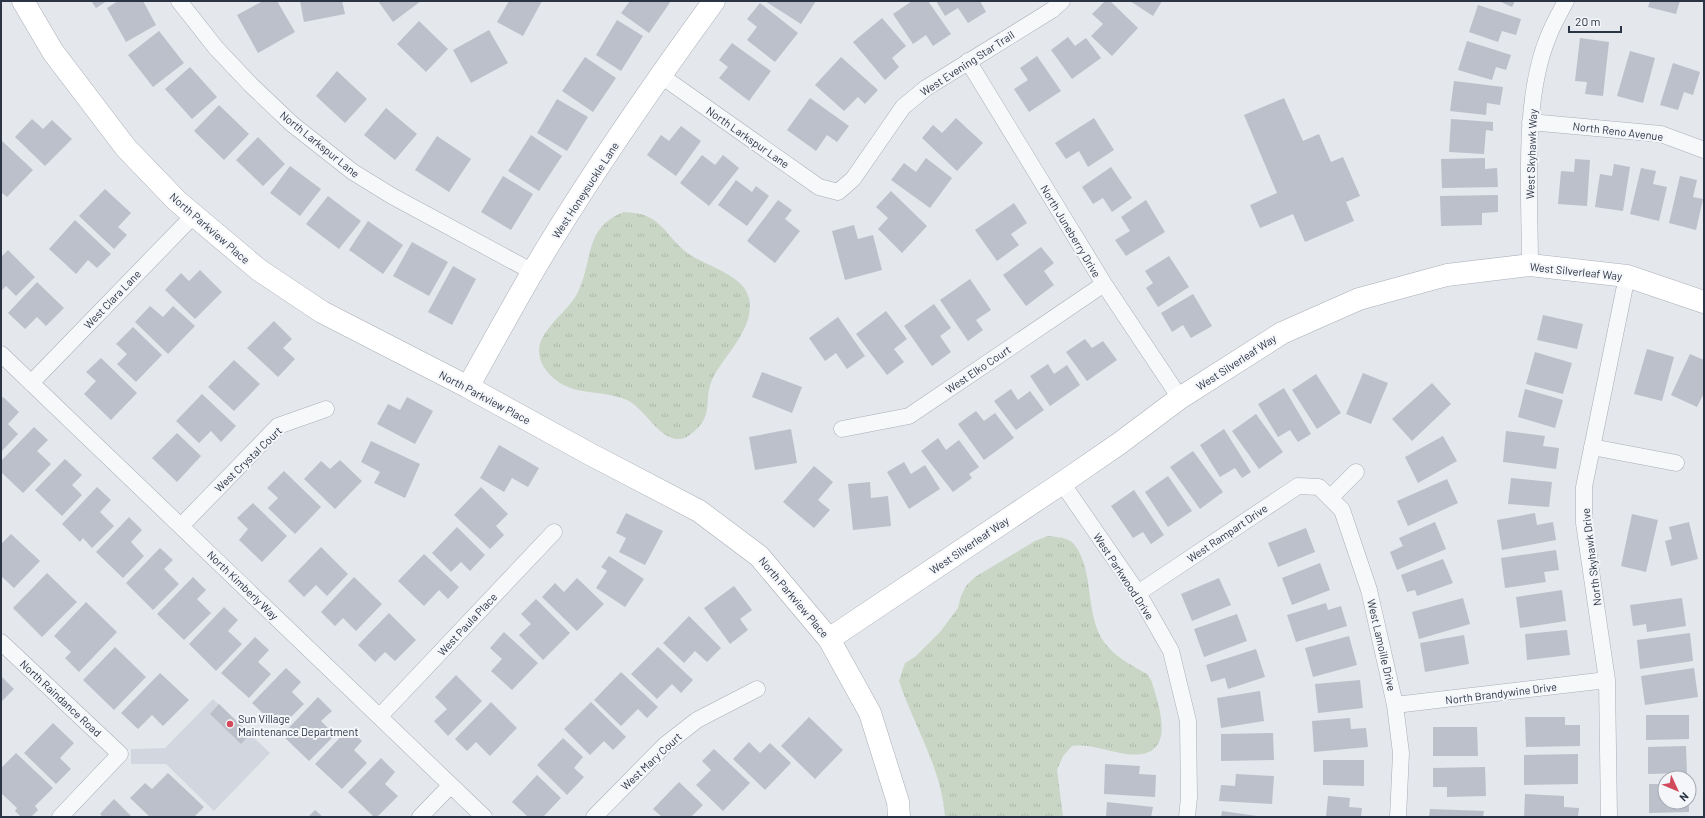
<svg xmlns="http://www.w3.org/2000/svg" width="1705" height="818" font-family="Barlow,sans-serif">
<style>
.built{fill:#d2d6de}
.grass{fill:url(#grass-tufts)}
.building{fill:#bbc0ca}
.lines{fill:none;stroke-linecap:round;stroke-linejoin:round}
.street-casing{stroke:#a9aeb7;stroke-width:17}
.secondary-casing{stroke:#a9aeb7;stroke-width:23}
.street{stroke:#f7f8fa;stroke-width:16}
.secondary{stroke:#fff;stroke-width:22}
.poi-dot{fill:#d1495b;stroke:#f4f6f9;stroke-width:1.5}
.labels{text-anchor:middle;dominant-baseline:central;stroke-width:4;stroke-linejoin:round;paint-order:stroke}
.street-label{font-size:11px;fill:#2b3445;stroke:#f4f6f9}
.poi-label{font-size:11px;fill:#2b3445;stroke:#f4f6f9;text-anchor:start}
</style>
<defs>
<pattern id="grass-tufts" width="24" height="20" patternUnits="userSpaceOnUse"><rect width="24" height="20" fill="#c9d6c5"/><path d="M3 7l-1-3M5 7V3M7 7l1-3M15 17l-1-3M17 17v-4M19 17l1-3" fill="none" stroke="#adb8ab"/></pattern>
</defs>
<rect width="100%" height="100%" fill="#e4e7ec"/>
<path class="built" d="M213 699 270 753 214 811 166 764H131V749L165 748Z"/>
<path class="grass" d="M624 212C661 213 662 232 686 252 703 265 741 274 748 295 758 327 724 354 712 380 703 401 715 416 691 434 686 438 683 439 676 439 658 437 644 408 627 400 602 389 572 397 551 376 517 340 565 319 578 292 593 261 584 227 624 212Z
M1048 536C1056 537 1068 537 1074 544 1097 574 1082 619 1109 648 1119 659 1134 667 1147 674L1151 680C1162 713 1178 764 1120 753 1104 750 1089 744 1072 746L1063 756 1057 770 1063 817H945C942 769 914 726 899 681L905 663 915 657 940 632 958 608 961 596 966 586 975 577 1035 541Z"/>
<path class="building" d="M91 1H107L96 8Z
M118 1H143L156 25 126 42 107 8Z
M263 1H277L295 32 258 53 237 15Z
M300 1H342L345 14 304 22Z
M378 1H421L393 22Z
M509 1H542L523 36 497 22Z
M630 1H671L649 33 621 13Z
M765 1H816L801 24Z
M912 1H928L951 34 933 46 926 35 913 44 893 14Z
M936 1H980L986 12 968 23 958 8 945 16Z
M1105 1H1110L1138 28 1112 56 1091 36 1103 24 1092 14Z
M1130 1H1162L1153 16Z
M1499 1H1515L1512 7Z
M1650 1H1680L1676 14 1648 7Z
M760 3 798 33 775 62 747 40 757 27 747 19Z
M1478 5 1521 19 1516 35 1502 31 1498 42 1469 32Z
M882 18 906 46 892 58 899 67 885 80 853 42Z
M617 20 643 36 621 71 596 55Z
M419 21 448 49 426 72 397 44Z
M489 30 508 63 471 83 453 50Z
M159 31 184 63 153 87 128 55Z
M1068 37 1075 46 1086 38 1101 58 1072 79 1051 50Z
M1580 38 1609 42 1603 96 1585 94 1587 82 1575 81Z
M1467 41 1511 55 1506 70 1496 67 1492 80 1458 70Z
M732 43 771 71 749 101 719 78 728 67 719 60Z
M1630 51 1655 58 1643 103 1617 96Z
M1037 56 1061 91 1029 112 1014 89 1028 80 1020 68Z
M585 57 616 78 593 112 562 91Z
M841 57 878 90 865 104 858 97 844 111 815 85Z
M1673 63 1700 72 1693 95 1684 92 1678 110 1660 105Z
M190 67 217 97 192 119 165 89Z
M337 71 367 99 345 123 316 96Z
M1454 81 1503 87 1500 105 1487 103 1486 115 1450 111Z
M810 98 849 126 837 142 827 135 816 151 787 130Z
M1284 98 1303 141 1319 134 1331 162 1343 157 1360 196 1346 202 1354 221 1305 242 1293 214 1260 228 1250 205 1277 193 1244 115Z
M557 99 588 117 567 151 537 133Z
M219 105 249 134 224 160 194 131Z
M386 108 417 134 395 160 364 135Z
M956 118 983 143 957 171 922 138 933 125 942 133Z
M1094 118 1114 150 1088 167 1079 151 1066 159 1055 143Z
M32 119 43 129 52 120 72 139 45 166 15 137Z
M1451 119 1493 122V131L1486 130 1484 154 1449 152Z
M681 126 701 141 676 176 647 155 661 135 669 141Z
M531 135 562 156 539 191 508 171Z
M437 136 471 159 449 192 415 170Z
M258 137 285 164 263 186 236 160Z
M1 140 33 170 7 197 1 192Z
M702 155 715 165 723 155 739 168 709 206 680 183Z
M926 158 952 178 930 208 891 180 904 163 916 172Z
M1485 158V169L1497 168 1498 187 1442 188 1441 159Z
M1575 159 1590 160 1587 206 1558 204 1561 171 1574 172Z
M1614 164 1630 167 1623 211 1595 207 1600 174 1612 176Z
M290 166 321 189 300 216 270 193Z
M1111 167 1132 198 1112 212 1103 198 1093 204 1082 187Z
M1641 168 1656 171 1653 184 1667 187 1659 221 1630 214Z
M503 176 533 194 511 230 481 212Z
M1680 176 1697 180 1693 197 1703 199 1696 230 1669 223Z
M736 180 752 192 756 186 769 196 747 226 718 205Z
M105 189 131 213 118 227 127 235 114 249 79 216Z
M891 191 927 226 902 253 878 229 888 218 876 207Z
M1498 195V212L1482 213V225L1441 226 1440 196Z
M328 196 361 221 339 249 306 224Z
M778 200 792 210 785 219 800 231 775 263 747 241Z
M1146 200 1165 232 1126 256 1115 240 1130 231 1121 217Z
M1014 203 1027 223 1011 234 1019 245 997 261 975 230Z
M75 220 111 254 97 268 88 260 76 274 49 249Z
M368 221 403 245 383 274 349 250Z
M854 225 858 239 873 235 882 270 845 280 832 231Z
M412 242 448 262 429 296 393 276Z
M1041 247 1054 263 1044 271 1054 285 1026 306 1003 275Z
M8 250 35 277 16 296 6 286 1 291V257Z
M1169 256 1189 287 1158 307 1146 288 1153 283 1145 271Z
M453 266 476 279 452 325 428 312Z
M200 270 222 292 195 319 165 290 181 273 189 281Z
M970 279 991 310 976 320 983 330 968 341 940 300Z
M37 282 64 308 46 326 37 317 25 329 8 313Z
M1193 294 1212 326 1191 338 1183 325 1172 332 1161 313Z
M934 304 951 328 940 336 951 352 932 366 904 326Z
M150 306 163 317 173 306 195 326 168 354 135 322Z
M886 311 907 339 894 349 904 362 887 375 856 334Z
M1543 315 1583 324 1577 349 1537 340Z
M838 317 865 356 847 369 836 353 825 361 809 338Z
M274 321 292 339 283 348 295 359 278 377 247 348Z
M133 327 162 355 136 382 117 364 127 354 116 344Z
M1085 339 1092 348 1103 341 1117 360 1087 381 1066 352Z
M1647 349 1674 357 1662 401 1634 394Z
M1535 352 1572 363 1563 394 1526 384Z
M1690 354 1704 360V393L1697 407 1671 395Z
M101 358 137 393 111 420 84 394 96 381 86 372Z
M234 360 260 384 234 411 208 387Z
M1048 364 1054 374 1067 365 1080 385 1050 406 1030 376Z
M762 372 802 387 792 413 752 397Z
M1363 373 1388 383 1371 424 1346 414Z
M1316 374 1341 413 1317 429 1292 390Z
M1432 383 1451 404 1412 441 1392 419Z
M1284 388 1311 434 1298 442 1290 430 1278 437 1258 404Z
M1011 389 1018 400 1030 391 1044 410 1016 430 994 401Z
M1525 389 1563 400 1555 428 1518 417Z
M202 394 236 426 221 442 211 431 199 443 176 421Z
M3 397 19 412 8 424 18 434 1 452V399Z
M407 397 433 411 415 444 377 424 388 404 400 410Z
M976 411 984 421 995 413 1014 438 984 460 958 424Z
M1256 414 1283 452 1259 469 1232 431Z
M34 427 48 440 37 451 51 464 23 493 1 472V461Z
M791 429 797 463 755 470 749 437Z
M1224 429 1251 472 1242 478 1235 468 1220 477 1200 445Z
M1506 431 1545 436 1543 446 1559 448 1556 469 1503 462Z
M177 433 201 456 177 482 152 458Z
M1443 436 1457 461 1418 483 1405 457Z
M938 438 946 450 959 440 979 467 969 474 972 478 953 492 921 451Z
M371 441 420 464 405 498 374 483 380 472 361 462Z
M499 445 539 468 528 487 512 478 504 492 480 478Z
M1193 451 1223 492 1200 509 1170 467Z
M65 459 82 475 72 485 82 495 62 516 35 490Z
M340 460 362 481 335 509 304 479 321 461 330 469Z
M904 462 911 474 925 465 940 489 909 509 887 472Z
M814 466 833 482 818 500 830 510 814 528 783 502Z
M284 471 321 507 295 534 268 508 278 498 267 488Z
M1168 476 1192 511 1168 527 1145 492Z
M1511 478 1552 482 1549 507 1508 504Z
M1447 479 1458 503 1408 526 1397 501Z
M870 482 871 498 888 496 891 526 853 530 848 484Z
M97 487 111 500 100 512 114 526 92 548 83 538 80 542 62 524Z
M481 487 508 514 496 526 504 535 490 549 454 515Z
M1134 490 1164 535 1151 544 1143 532 1133 538 1111 506Z
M253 503 287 536 262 562 239 540 248 529 237 518Z
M626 513 663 531 645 565 619 552 626 538 616 533Z
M1535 513 1537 525 1553 522 1556 540 1502 550 1497 520Z
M1632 514 1658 520 1646 572 1621 566Z
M129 517 142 530 131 542 144 556 123 578 96 552Z
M1435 522 1446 549 1397 570 1390 552 1403 546 1399 538Z
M1689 522 1698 559 1671 566 1665 541 1672 539 1669 527Z
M457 527 485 555 470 571 461 562 451 572 432 553Z
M1306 528 1315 552 1278 567 1268 543Z
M11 534 40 561 14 588 1 576V544Z
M321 547 348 574 327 596 316 585 304 597 288 581Z
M160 548 173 560 164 569 179 584 153 610 126 583Z
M1556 550 1559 570 1544 572 1546 582 1505 588 1501 558Z
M424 554 459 587 448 599 439 590 424 606 398 581Z
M609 556 644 579 625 607 596 588 607 571 601 567Z
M1443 559 1453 583 1417 596 1415 590 1407 592 1401 575Z
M1320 563 1330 590 1292 605 1282 578Z
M47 573 77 602 42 637 13 608Z
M193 577 206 590 197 599 211 613 184 640 157 614Z
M354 577 382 604 356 631 343 618 335 626 321 612Z
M577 578 604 604 577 631 542 597 555 583 564 592Z
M1219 578 1231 605 1192 621 1181 594Z
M734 586 752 610 740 619 748 630 730 644 704 608Z
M1562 590 1566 621 1520 628 1516 597Z
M1463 598 1470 624 1419 639 1412 612Z
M1682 598 1686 626 1647 632 1646 624 1633 626 1630 605Z
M536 599 570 633 543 660 519 635 531 624 521 614Z
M86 602 117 632 79 672 65 658 71 652 54 636Z
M1326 603 1328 610 1341 606 1347 626 1296 642 1287 615Z
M224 607 238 620 228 631 242 644 216 671 189 644Z
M389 613 416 640 395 661 385 652 375 662 358 645Z
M1237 614 1247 641 1204 657 1194 629Z
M689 616 721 648 707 662 695 651 684 663 663 643Z
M1567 630 1570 655 1527 660 1525 634Z
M504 632 538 663 512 690 491 671 502 659 490 648Z
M1690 633 1693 661 1640 669 1637 640Z
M1464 635 1469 664 1425 672 1420 643Z
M1349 636 1357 665 1313 677 1305 648Z
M255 637 269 650 258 662 271 674 249 698 221 673Z
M115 647 146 677 114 710 83 680Z
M658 647 693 680 681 693 672 684 657 699 631 674Z
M1256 649 1265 677 1228 689 1225 678 1211 682 1206 665Z
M286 668 301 682 292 692 304 704 286 722 278 714 271 721 252 703Z
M1694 668 1698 697 1645 705 1641 676Z
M621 672 658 707 647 718 638 709 621 726 594 700Z
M160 673 189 700 163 726 152 715 138 729 121 713Z
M456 675 482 701 448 736 434 721 447 709 435 697Z
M1 676 14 689 1 702Z
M1360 680 1363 708 1318 713 1315 684Z
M1260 691 1264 721 1221 728 1217 698Z
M318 697 332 711 321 721 335 735 309 761 282 735Z
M491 702 517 728 490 756 476 742 467 751 455 739Z
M591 702 626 737 613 750 604 741 590 755 564 729Z
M219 704 250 734 241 744 210 714Z
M1646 715H1689V739L1646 740Z
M809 717 843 750 815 779 781 746Z
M1525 717H1565V725H1580V746L1526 747Z
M1350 718 1351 729 1366 728 1368 747 1314 752 1312 721Z
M53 723 74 743 60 758 71 769 56 784 24 753Z
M1433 727H1477L1478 756H1433Z
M349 728 362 741 354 750 367 763 342 789 315 764Z
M1273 733 1274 760 1221 761V734Z
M563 738 583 757 574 768 584 777 567 795 537 765Z
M749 742 760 753 770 743 791 763 765 790 733 759Z
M1686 746 1687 773 1648 774V747Z
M714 749 750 783 723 811 696 785 711 770 702 761Z
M16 753 53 788 35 806 38 810 31 817H21L15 811 17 808 1 793V768Z
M1578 754V784L1524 785V755Z
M381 758 395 772 385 784 398 796 377 817H374L348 792Z
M1323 760H1364V786L1323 785Z
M1105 764 1140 766 1139 774 1156 775 1155 797 1104 794Z
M1485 767 1486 796 1447 797V787H1433V768Z
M168 773 204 807 194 817H150L130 798 145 783 152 789Z
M1236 774 1274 776 1272 804 1219 801 1221 785 1235 786Z
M537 775 561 798 543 817H528L512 802Z
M679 782 703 805 691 817H662L653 809Z
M1649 784H1665V802H1689V812L1649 813Z
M1525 794 1564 796V807L1579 808 1578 817H1524Z
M1328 796 1350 798 1349 807 1362 808 1361 817H1326Z
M114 799 132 817H103L100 814Z
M1107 802 1153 807 1151 817H1106Z
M1430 809 1484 811 1483 817H1429Z
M315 810 323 817H308Z
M1222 811 1257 816V817H1221Z"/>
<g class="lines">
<g class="street-casing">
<path id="street" d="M179 1 216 48 251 85 292 124 353 172 392 196 533 272
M968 61 1104 284 1180 398
M660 75 819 187 838 192 853 179 903 107 926 88 1052 10 1062 1
M1530 122 1661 134 1704 150
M1530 265C1530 197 1522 103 1547 40 1552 26 1559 14 1566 1
M1 354 484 817
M31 383 193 216
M842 429 909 416 1104 284
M1592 447 1676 463
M1062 483 1138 593 1171 651 1188 721 1189 797 1187 817
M1330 498 1356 472
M181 526 278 426 326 409
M1138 593 1298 486 1319 487 1342 510 1369 590 1395 705 1401 753 1398 817
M1 642 120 754 60 817
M1395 705 1607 680
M380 716 554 532
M420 817 450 786
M594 817 665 745 697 720 757 689
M1609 817 1607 680 1584 523V487L1627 276"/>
</g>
<g class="secondary-casing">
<path id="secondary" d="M23 1 53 52 126 148 177 201 259 270 322 312 468 387 588 453 699 511 759 556 829 639 870 713 898 802 899 817
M468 387C489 349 510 311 532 273 587 179 650 89 714 1
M829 639 1062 483 1120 443 1180 398 1282 333 1359 299 1447 275 1530 265 1627 276 1704 302"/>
</g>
<use href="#street" class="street"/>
<use href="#secondary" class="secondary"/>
</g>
<circle class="poi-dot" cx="230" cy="724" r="4"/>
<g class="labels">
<g class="street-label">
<text transform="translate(967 63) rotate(-33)">West Evening Star Trail</text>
<text transform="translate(1618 131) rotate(7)">North Reno Avenue</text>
<text transform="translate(748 137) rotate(35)">North Larkspur Lane</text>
<text transform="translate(320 144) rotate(39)">North Larkspur Lane</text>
<text transform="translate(1531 154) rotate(-88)">West Skyhawk Way</text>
<text transform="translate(585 190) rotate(-57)">West Honeysuckle Lane</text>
<text transform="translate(210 228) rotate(41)">North Parkview Place</text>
<text transform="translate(1071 231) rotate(59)">North Juneberry Drive</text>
<text transform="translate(1576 271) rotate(6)">West Silverleaf Way</text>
<text transform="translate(112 299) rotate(-46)">West Clara Lane</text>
<text transform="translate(1236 362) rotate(-33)">West Silverleaf Way</text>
<text transform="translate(978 369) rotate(-34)">West Elko Court</text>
<text transform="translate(485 397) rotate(28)">North Parkview Place</text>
<text transform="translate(248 459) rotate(-44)">West Crystal Court</text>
<text transform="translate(1227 533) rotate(-34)">West Rampart Drive</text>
<text transform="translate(969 545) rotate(-34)">West Silverleaf Way</text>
<text transform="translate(1591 557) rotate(-97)">North Skyhawk Drive</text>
<text transform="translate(1124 576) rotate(57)">West Parkwood Drive</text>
<text transform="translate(243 585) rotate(44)">North Kimberly Way</text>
<text transform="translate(794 597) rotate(50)">North Parkview Place</text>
<text transform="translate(467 624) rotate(-47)">West Paula Place</text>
<text transform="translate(1382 645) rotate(77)">West Lamoille Drive</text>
<text transform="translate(1501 693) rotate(-7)">North Brandywine Drive</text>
<text transform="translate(61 698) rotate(43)">North Raindance Road</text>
<text transform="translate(651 761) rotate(-43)">West Mary Court</text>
</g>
<g class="poi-label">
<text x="238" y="718">Sun Village<tspan x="238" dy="13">Maintenance Department</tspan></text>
</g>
</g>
<rect width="1705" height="818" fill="none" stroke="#2b3445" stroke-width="4"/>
<g transform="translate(1677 790) rotate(134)"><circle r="19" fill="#f4f6f9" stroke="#a4a8b1"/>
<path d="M0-3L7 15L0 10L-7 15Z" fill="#d1495b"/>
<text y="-6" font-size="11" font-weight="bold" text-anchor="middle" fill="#2b3445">N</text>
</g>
<path d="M1569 26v6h52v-6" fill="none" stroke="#2b3445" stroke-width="2"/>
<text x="1575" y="26" font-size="12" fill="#2b3445" stroke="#f4f6f9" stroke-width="3" paint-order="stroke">20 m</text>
</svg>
